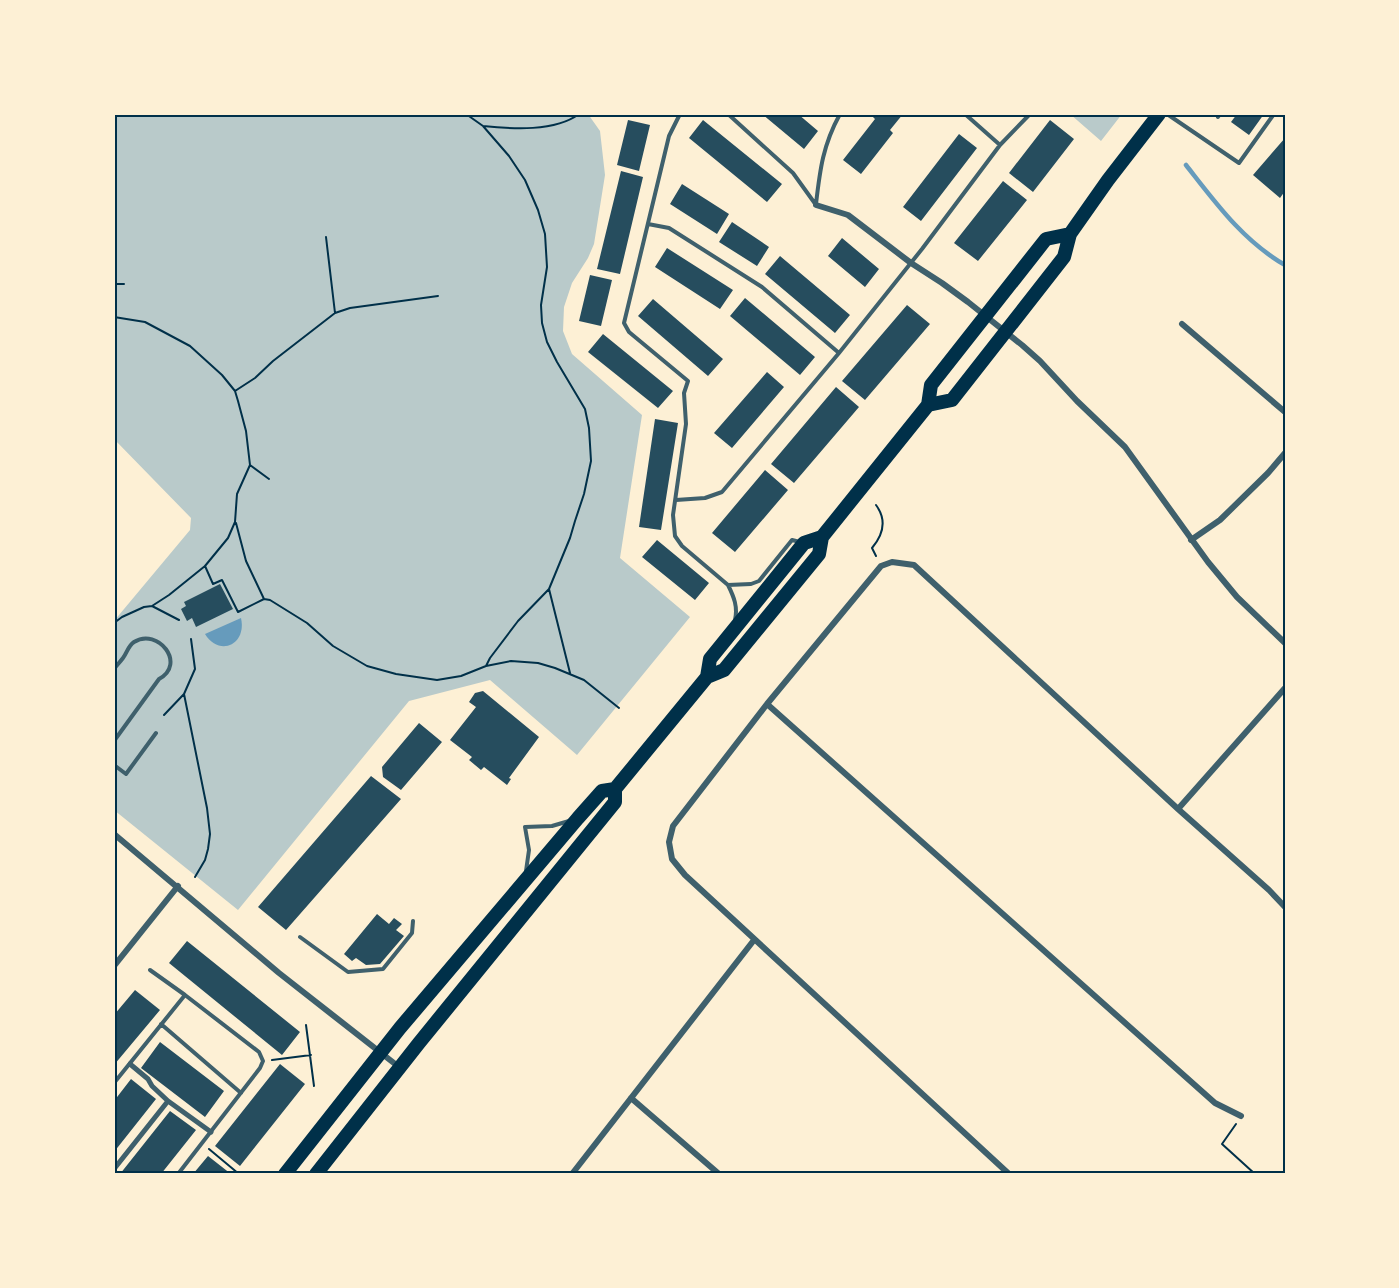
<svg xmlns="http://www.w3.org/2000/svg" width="1399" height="1288" font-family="Cabin,sans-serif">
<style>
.green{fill:#b9caca}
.water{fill:#669bbc}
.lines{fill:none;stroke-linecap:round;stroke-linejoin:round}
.stream{stroke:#669bbc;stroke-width:4.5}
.building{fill:#264d5e}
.path{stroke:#003049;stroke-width:2}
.service{stroke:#3f606c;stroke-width:4}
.pedestrian{stroke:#3f606c;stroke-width:5}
.minor{stroke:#3f606c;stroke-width:6}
.primary{stroke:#003049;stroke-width:14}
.neatline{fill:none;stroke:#003049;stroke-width:2}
</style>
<rect width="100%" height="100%" fill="#fdf0d5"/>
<path class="green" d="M114 114H588L600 131 605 175 594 244 588 258 572 283 564 307 563 331 572 354 642 415 620 558 690 617 577 755 490 680 409 701 238 910 114 810V621L190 530 191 518 114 439Z
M1070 114H1122L1101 141Z"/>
<path class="water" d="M241 618C247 645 219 657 205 634Z"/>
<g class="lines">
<path class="stream" d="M1186 165C1215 202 1243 241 1285 265"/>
</g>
<path class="building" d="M762 114H798L818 131 804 149Z
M874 114H903L890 130 893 133 861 174 843 160 875 119 872 116Z
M1237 114H1264L1249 135 1231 122Z
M628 120 650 125 639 171 617 165Z
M703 120 782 184 767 202 689 138Z
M1050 120 1074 139 1033 192 1009 173Z
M959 134 977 148 921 221 903 207Z
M1285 138V191L1280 198 1253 175Z
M621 171 643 177 620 274 597 269Z
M1003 181 1027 200 978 261 954 243Z
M682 184 729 214 717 234 670 204Z
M732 222 769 247 757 266 719 242Z
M842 238 879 269 865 287 828 256Z
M667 248 733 290 720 309 655 267Z
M780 256 850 315 835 333 765 274Z
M590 275 612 280 601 326 579 321Z
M745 298 815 357 800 375 730 316Z
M653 299 723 359 708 376 638 316Z
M907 305 930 324 865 400 842 381Z
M603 334 673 391 658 408 588 352Z
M767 372 784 387 732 448 714 433Z
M836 387 859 407 794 483 771 464Z
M655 419 678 423 661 530 639 527Z
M765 470 788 490 735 552 712 533Z
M657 540 709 583 695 600 642 557Z
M220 584 233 609 196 627 192 618 187 621 181 609 186 606 184 602Z
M483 691 539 737 509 778 511 779 507 785 484 767 481 770 469 760 472 757 450 740 476 707 469 702 475 693Z
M419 723 442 742 401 790 383 777 382 767Z
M371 776 401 799 286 930 258 907Z
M377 914 389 924 394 918 402 924 396 930 404 936 380 964 366 965 356 958 352 961 344 954Z
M187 941 300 1032 282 1055 169 963Z
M135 990 160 1010 114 1065V1015Z
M160 1042 224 1091 205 1117 141 1068Z
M280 1064 305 1084 240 1166 215 1146Z
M131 1079 156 1099 114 1152V1101Z
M170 1111 196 1130 161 1174H120Z
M208 1156 231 1174H193Z"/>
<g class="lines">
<path class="path" d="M466 114 483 126 509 156 525 180 538 210 545 234 547 267 541 305 542 323 547 342 557 362 585 409 589 428 591 461 584 494 575 521 570 538 549 589 518 621 490 658 486 666
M483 126C512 129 555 132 579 114
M326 237 335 313
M114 284H124
M114 317 145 322 190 346 222 375 235 391 238 401 246 431 250 465 237 494 235 522 228 538 205 566 169 595 152 606 144 607 122 617 114 623
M235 391 255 378 273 361 335 313 350 308 438 296
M250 465 269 479
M876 505C887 520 883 535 872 548L876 556
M236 523 246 561 264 599
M205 566 213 584 222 580 238 612 264 599 270 600 307 623 333 646 367 666 396 674 437 680 461 676 486 666 511 661 538 663 555 668 584 680 619 708
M549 589 570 673
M152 606 179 620
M191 639 195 669 184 694 207 808 210 834 208 849 205 860 195 877
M164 715 184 694
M306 1025 314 1086
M272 1060 311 1055
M1236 1124 1222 1144 1255 1174
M209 1149 239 1174"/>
<path class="service" d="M680 114 669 136 624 323 629 332 688 381 684 393 686 424 673 515 675 536 682 546 728 585C734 597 738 607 735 620
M728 114 793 173 816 205
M965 114 1000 145
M1167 114 1239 163 1274 114
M1218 117 1220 114
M816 204C820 169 823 145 840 114
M648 224 669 228 762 287 839 353
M676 500 705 498 722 492 839 353 922 249 1000 145 1030 114
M728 585 751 584 759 581 792 540 800 542
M114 669C117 665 120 662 123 658 127 653 128 646 134 642 158 627 187 664 159 679L114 741
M114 765 126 774 156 733
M526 871 529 850 525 827 552 826 569 821
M300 937 348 972 383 969 412 933 413 921
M150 970 185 995 259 1052 263 1061 260 1068 178 1174
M161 1024 241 1093
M114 1083 185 995"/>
<path class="pedestrian" d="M130 1064 148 1079 152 1086 168 1101 211 1132
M114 1169 168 1101"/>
<path class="minor" d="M816 205 848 215 911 263 942 283 968 302 1022 345 1040 361 1077 401 1125 447 1208 562 1237 597 1285 643
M1182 324 1285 412
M1191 540 1220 520 1268 473 1285 453
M767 704 1215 1103 1241 1116
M1178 809 1285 688
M114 834 279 973 399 1067
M114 966 178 886
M631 1098 719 1174
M572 1174 754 940
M1009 1174 685 875 672 859 669 842 673 826 767 704 881 566 892 562 914 565 1178 809 1269 890 1285 907"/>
<path class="primary" d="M928 405 952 400 1064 257 1070 234 1108 180 1159 114
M707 677 710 659 804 543 822 537 928 405 931 385 1046 239 1070 234
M285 1174 400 1028 578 818 602 791 615 789
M316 1174 419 1043 615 802V789L707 677 724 670 819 554 822 537"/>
</g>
<rect width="1399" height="1288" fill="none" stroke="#fdf0d5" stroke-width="231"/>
<rect x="116" y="116" width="1168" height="1056" class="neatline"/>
</svg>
